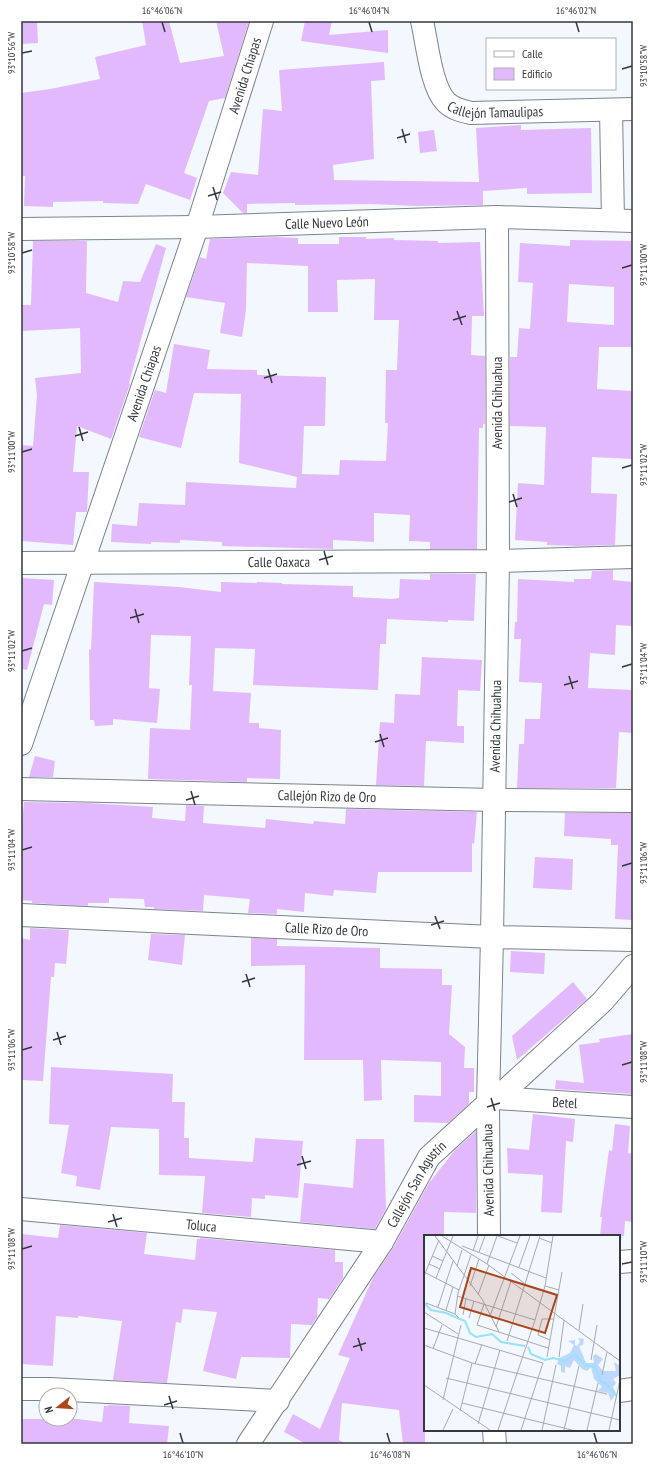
<svg xmlns="http://www.w3.org/2000/svg" width="654" height="1465" font-family="'PT Sans Narrow',sans-serif">
<style>
.building{fill:#e3b9fe;fill-rule:evenodd}
.lines{fill:none;stroke-linecap:round;stroke-linejoin:round}
.minor-casing{stroke:#7d838d;stroke-width:24}
.minor{stroke:#fff;stroke-width:22}
.ticks{fill:none;stroke:#34373b;stroke-width:1.5}
.labels{text-anchor:middle;dominant-baseline:central;stroke-width:3;stroke-linejoin:round;paint-order:stroke}
.street-label{font-size:14px;fill:#34373b;stroke:#fff}
.inset-river{fill:none;stroke:#96e2fb;stroke-width:2}
.inset-road{fill:none;stroke:#a7aab0;stroke-width:1}
.view{fill:#ab451a;fill-opacity:0.15;stroke:#ab451a;stroke-width:2}
.inset-edge{fill:none;stroke:#34373b;stroke-width:2}
.neatline{fill:none;stroke:#34373b;stroke-width:1.5}
.ticks-label{font-size:10px;text-anchor:middle;fill:#34373b}
</style>
<rect width="100%" height="100%" fill="#f3f7fe"/>
<path class="building" d="M21 21H37L38 43 21 44Z
M142 21H169L180 63 224 56 216 21H249L225 98 209 101 184 173 197 178 190 200 146 184 138 204 103 203V201L53 202V207L24 206 25 176H21V93L50 89 100 79 95 57 146 45Z
M305 21H332L329 35 388 30V53L301 41Z
M384 62 385 80 371 81 374 159 333 165 334 180 479 182 476 128 521 125V130L591 128 592 193 527 194V188L483 191V205L416 206 371 204 295 205V203L247 204V213H243L223 193 231 172 258 175 263 109 282 111 279 70Z
M434 130 437 151 420 153 418 132Z
M276 237 298 238V244H339V237H366V239L394 238V240L438 241V243L480 242 484 316H472L471 355 485 356V424H483V428H479L477 549H430V542L409 541 410 515 374 513V542L333 540V549L222 546V542L180 540V543L151 542V544L111 542 112 524 137 526 139 503 185 505 186 482 296 488 297 477 239 463 241 394 194 393 181 448 139 437 155 390 166 393 174 344 210 350 207 369 257 370V375L326 377 325 426H304L302 474 339 475 340 460 386 461 388 423H385L386 370H397L399 320H374L375 279 337 280 338 312H308V266L247 263 246 310 242 337 220 333 225 303 186 297 200 257 206 259 210 239Z
M570 240 633 241V347H599L597 389 633 391V459L592 457 591 493 617 494 615 545 577 546 547 545V542L515 540 518 483 544 485 546 427 510 426V357H517L519 328 530 329 533 283 518 282 520 243 570 246ZM569 284 614 287V325L567 322Z
M33 241H87L86 293 118 302 123 281 140 282 156 244 166 248 129 383 130 384 111 439 77 426 73 472H89L87 512H76L73 545 21 541V445L33 446 37 395 35 378 81 373 80 328 21 331V305H31Z
M613 570V580L633 582V626L616 625 615 655 590 653 588 688 633 690V733L619 732 616 788H517L519 744H524L525 719H540L542 683 519 682 521 639H514L515 622H517L518 579 574 582V579H591L592 571Z
M430 574H476L474 621 448 620V622L387 619 386 644H380L378 690 253 685 255 649 215 648 213 691 251 693 249 723H259V728L281 730 280 779 247 778V782L148 779 150 728 190 730 192 685H189L191 636 151 635 149 688 160 689 157 723 113 719V725L95 726 94 720H90L89 649 91 650 94 582 179 587 221 592V582L257 583V582L282 583V584L353 586V597L392 599 399 598 400 579 430 580Z
M21 578 54 580 52 605 44 604 27 670 21 669Z
M422 657 482 660 480 691 458 690 457 726H464V743L426 741 424 786 376 785 380 722 394 723 395 694 420 695Z
M35 756 55 761 53 777H29Z
M24 802 87 803 153 807 152 818 185 821 186 805 204 806 203 823 265 828 266 819 313 824 314 821 345 824 346 809 477 812 474 844 472 843V872H378L376 893 334 890 333 896 305 893 304 912 277 909V914L248 913 250 899 204 895 203 911 154 909V907H145L144 899 109 898V903H88V906L32 903V901L21 900V835Z
M565 813H633V920L615 919 618 845H611V839L564 836Z
M535 857 573 859 572 890 533 888Z
M30 928 69 930 66 964 55 963 54 977H51L43 1081 21 1080V938L30 940Z
M151 934 185 935 182 965 148 960Z
M251 938 277 939V946L380 948V968L442 969V985H452L449 1034 465 1047 464 1068H474V1092H469V1104L448 1123 414 1122V1095L441 1096V1062L381 1060 382 1100 364 1101 363 1060H304L305 965 251 966Z
M511 951 545 953 544 974 510 972Z
M573 982 587 999 517 1060 512 1036Z
M633 1034V1094L555 1089 556 1080 584 1083 579 1045 600 1042 599 1039Z
M51 1067 173 1074 172 1102H185L184 1138H189V1158L253 1162 255 1138 303 1141 298 1198 265 1195V1199L252 1198 251 1217 202 1213 205 1176 159 1175V1129L111 1127 100 1190 76 1186 77 1176 61 1173 69 1125 49 1124Z
M533 1114 575 1119 573 1142 566 1141 562 1213 541 1212 543 1175 508 1173 507 1148 529 1150Z
M615 1124 630 1126 628 1153 633 1154V1222L625 1221 624 1236H600L602 1217H600L609 1150 612 1151Z
M476 1131V1213L444 1212V1236H425V1444H403L399 1410 342 1403 339 1440 347 1444H306L284 1432 293 1414 320 1429 350 1358 338 1355 374 1276 393 1248 429 1183 455 1150Z
M356 1139H384L386 1209 375 1229 300 1222 304 1183 353 1188Z
M60 1225 147 1233 144 1254 195 1260 197 1239H200V1238L335 1250V1262H343V1278L329 1299 318 1298 317 1317 312 1325 291 1324 290 1358 241 1357 236 1379 203 1371 217 1312 183 1309 181 1323 176 1322 167 1383 113 1380 122 1321 78 1316V1318L56 1316 53 1366 21 1364V1234L58 1238Z
M108 1405 130 1406 129 1423 169 1426 167 1444H21V1419H77L102 1422 104 1406H108Z"/>
<g class="lines">
<g class="minor-casing">
<g id="minor">
<path id="s1" d="M422 21C427 42 431 87 446 102 453 109 462 111 471 113L633 109"/>
<path d="M611 110 613 220"/>
<path id="s2" d="M21 229 197 227 497 217 633 221"/>
<path id="s3" d="M21 563 498 561 633 557"/>
<path id="s4" d="M21 744 197 227 262 21"/>
<path id="s5" d="M21 789 495 800 633 801"/>
<path id="s6" d="M21 915 492 937 633 940"/>
<path id="s7" d="M497 1098 633 1107"/>
<path id="s8" d="M21 1209 382 1242"/>
<path id="s9" d="M489 1236 488 1103 492 937 498 561 497 217"/>
<path d="M619 1262 633 1261"/>
<path d="M21 1389H50L278 1401"/>
<path d="M619 1391 633 1389"/>
<path d="M494 1430 495 1444"/>
<path id="s10" d="M248 1444 382 1242 429 1157 488 1103 497 1098 602 1002 633 966"/>
</g>
</g>
<use href="#minor" class="minor"/>
</g>
<path class="ticks" d="M162 22 165 32M369 22 372 32M576 22 579 32M22 53 32 51M622 69 632 66M402 129 406 143M397 138 410 134M213 187 217 200M208 196 221 192M22 253 32 250M622 268 632 265M457 311 462 325M453 320 466 316M268 369 272 383M264 378 277 374M79 427 83 441M75 436 88 432M22 452 32 449M622 468 632 465M513 494 517 507M509 502 522 498M324 551 328 565M319 560 333 556M135 609 139 623M130 618 144 614M22 651 32 648M622 667 632 664M569 676 573 689M564 685 578 681M380 734 384 747M375 742 388 738M191 791 195 805M186 800 199 796M22 850 32 847M622 866 632 863M435 916 440 929M431 925 444 921M246 974 250 987M242 982 255 978M57 1032 61 1045M53 1040 66 1036M22 1050 32 1047M622 1065 632 1062M491 1098 495 1111M487 1107 500 1103M302 1156 306 1169M297 1165 311 1161M113 1214 117 1227M108 1222 122 1218M22 1249 32 1246M622 1264 632 1262M358 1338 362 1351M353 1347 366 1343M169 1396 173 1409M164 1405 177 1401M180 1433 183 1443M387 1433 390 1443M594 1433 597 1443"/>
<g class="labels">
<g class="street-label">
<text stroke="none"><textPath href="#s4" startOffset="705">Avenida Chiapas</textPath></text>
<text stroke="none"><textPath href="#s1" startOffset="137">Callejón Tamaulipas</textPath></text>
<text stroke="none"><textPath href="#s2" startOffset="306">Calle Nuevo León</textPath></text>
<text stroke="none"><textPath href="#s4" startOffset="381">Avenida Chiapas</textPath></text>
<text transform="translate(497 403) rotate(-90)">Avenida Chihuahua</text>
<text stroke="none"><textPath href="#s3" startOffset="258">Calle Oaxaca</textPath></text>
<text stroke="none"><textPath href="#s9" startOffset="510">Avenida Chihuahua</textPath></text>
<text stroke="none"><textPath href="#s5" startOffset="306">Callejón Rizo de Oro</textPath></text>
<text stroke="none"><textPath href="#s6" startOffset="306">Calle Rizo de Oro</textPath></text>
<text stroke="none"><textPath href="#s7" startOffset="68">Betel</textPath></text>
<text transform="translate(488 1170) rotate(-91)">Avenida Chihuahua</text>
<text stroke="none"><textPath href="#s10" startOffset="310">Callejón San Agustín</textPath></text>
<text stroke="none"><textPath href="#s8" startOffset="181">Toluca</textPath></text>
</g>
</g>
<g transform="translate(424 1235)">
<rect width="196" height="196" fill="#f3f7fe"/>
<path d="M154 103 160 104 159 110 155 111 162 128H170L169 121 172 119 179 124 174 130 179 136H192L190 127 196 131V140L189 144 192 148 189 152 192 158 187 166 184 158 173 156 178 152 170 144 167 132 163 136 158 134 150 125 146 133 141 131V138L137 137V131L133 129 135 123 146 118 150 110 144 106 151 105V110L153 111 156 107Z" fill="#bed7fc"/>
<path class="inset-river" d="M0 68 7 75 22 78 41 86 46 98 52 102 68 99 77 107 101 111M104 112 107 119 121 125 129 123 141 126 151 119 160 130 171 132 177 147 182 148 192 161"/>
<path class="inset-road" d="M11 1 58 64 75 97M18 1 63 29 196 126M74 1 93 8M115 3 128 8M38 11 122 43M49 16 54 1M55 17 61 1M8 21 19 26M5 29 16 34M63 29 73 1M33 31 38 15M95 32 106 1M0 37 35 55M87 38 100 48M0 41 15 5M12 43 29 1M46 51 55 24M121 51 135 55M54 60 65 30M33 61 111 85M2 68 31 79M60 69 53 90 124 113M14 72 29 26M22 75 29 52M0 77 34 99M39 80 42 63M66 81 96 1M35 83 31 79 34 58 47 20M45 83 50 66M72 92 87 46M0 93 119 128 97 195M155 95 159 69M126 105 114 100 118 84H129M83 106 116 1M0 110 48 128 183 159M9 114 18 90M123 122 138 37M135 122 140 85M167 125 173 90M51 129 58 109M178 140 183 117M22 143 196 185M0 150 66 195M19 165 37 90M38 168 148 195M36 176 48 128M54 189 76 115M19 195 29 174M74 195 111 85 121 51 129 1M118 195 132 130M140 195 155 131M163 195 174 148M185 195 196 145"/>
<path class="view" d="M47 33 133 60 121 98 36 72Z"/>
<rect width="196" height="196" class="inset-edge"/>
</g>
<rect width="654" height="1465" fill="none" stroke="#ffffff" stroke-width="44"/>
<rect x="486" y="38" width="130" height="52" fill="#ffffff" stroke="#aeafb1"/>
<rect x="494" y="51" width="20" height="6" fill="#ffffff" stroke="#aeafb1"/>
<text x="522" y="58" font-size="12" fill="#34373b">Calle</text>
<rect x="494" y="68" width="20" height="12" fill="#e3b9fe" stroke="#aeafb1"/>
<text x="522" y="78" font-size="12" fill="#34373b">Edificio</text>
<g transform="translate(58 1407) rotate(253)"><circle r="19" fill="#ffffff" stroke="#aeafb1"/>
<path d="M0-3L7 15L0 10L-7 15Z" fill="#ab451a"/>
<text y="-6" font-size="11" font-weight="bold" text-anchor="middle" fill="#34373b">N</text>
</g>
<rect x="22" y="22" width="610" height="1421" class="neatline"/>
<g class="ticks-label">
<text x="162" y="14">16°46'06"N</text>
<text x="369" y="14">16°46'04"N</text>
<text x="576" y="14">16°46'02"N</text>
<text transform="translate(11 53) rotate(-90)" y="4">93°10'56"W</text>
<text transform="translate(643 66) rotate(-90)" y="4">93°10'58"W</text>
<text transform="translate(11 253) rotate(-90)" y="4">93°10'58"W</text>
<text transform="translate(643 265) rotate(-90)" y="4">93°11'00"W</text>
<text transform="translate(11 452) rotate(-90)" y="4">93°11'00"W</text>
<text transform="translate(643 465) rotate(-90)" y="4">93°11'02"W</text>
<text transform="translate(11 651) rotate(-90)" y="4">93°11'02"W</text>
<text transform="translate(643 664) rotate(-90)" y="4">93°11'04"W</text>
<text transform="translate(11 850) rotate(-90)" y="4">93°11'04"W</text>
<text transform="translate(643 863) rotate(-90)" y="4">93°11'06"W</text>
<text transform="translate(11 1050) rotate(-90)" y="4">93°11'06"W</text>
<text transform="translate(643 1062) rotate(-90)" y="4">93°11'08"W</text>
<text transform="translate(11 1249) rotate(-90)" y="4">93°11'08"W</text>
<text transform="translate(643 1262) rotate(-90)" y="4">93°11'10"W</text>
<text x="183" y="1458">16°46'10"N</text>
<text x="390" y="1458">16°46'08"N</text>
<text x="597" y="1458">16°46'06"N</text>
</g>
</svg>
